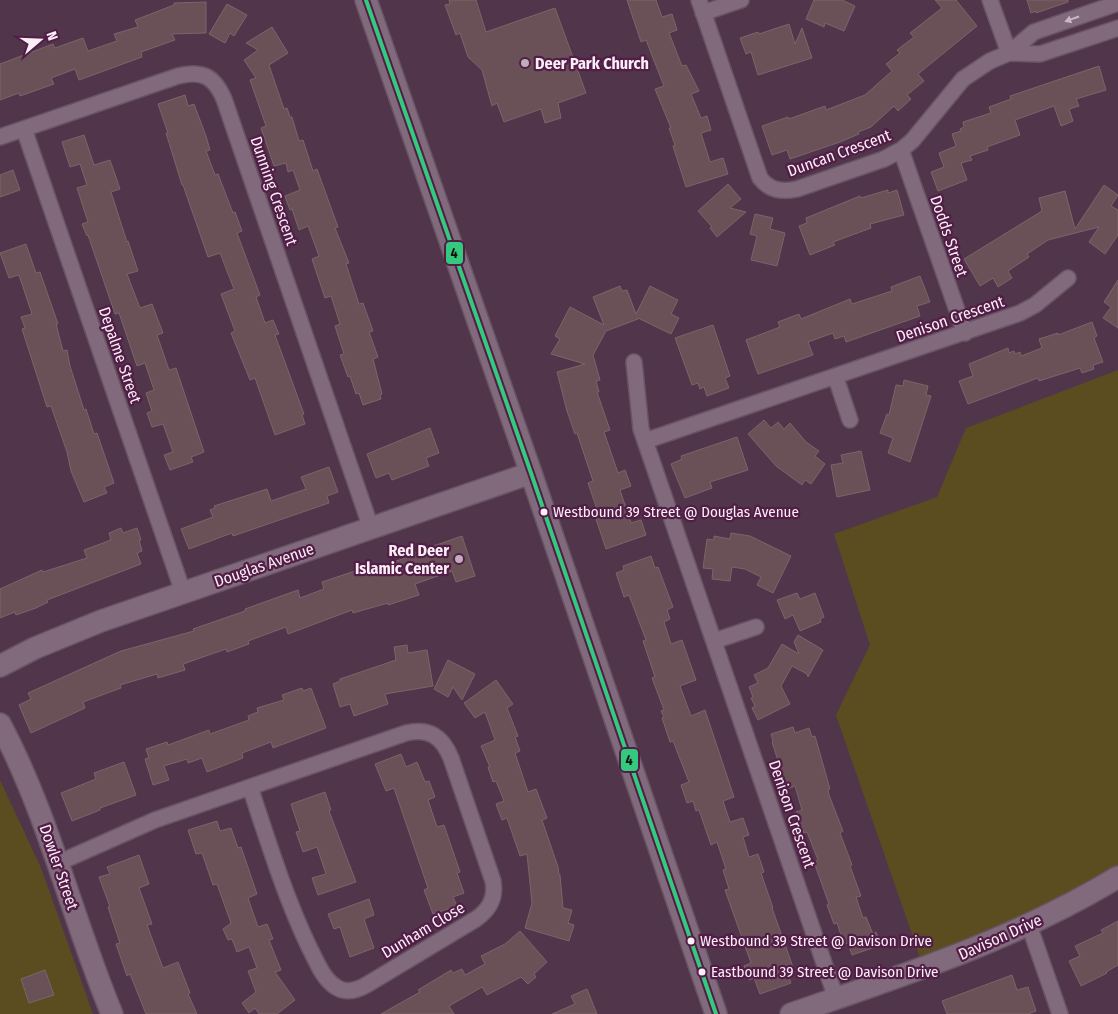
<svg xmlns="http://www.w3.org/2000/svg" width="1118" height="1014" font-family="'Fira Sans Condensed',sans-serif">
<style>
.green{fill:#5b4d1f}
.building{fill:#6a5158;stroke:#7e6369}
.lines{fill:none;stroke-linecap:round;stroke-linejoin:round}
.street-casing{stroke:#685464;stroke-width:18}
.secondary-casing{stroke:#685464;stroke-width:24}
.street{stroke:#806a7b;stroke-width:15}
.secondary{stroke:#806a7b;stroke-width:21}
.bus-1-casing{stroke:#521d47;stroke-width:8}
.bus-1{stroke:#33ca7d;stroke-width:4}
.oneway{fill:#cab9c5}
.poi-dot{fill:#c0adbb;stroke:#521d47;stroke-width:2}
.bus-dot{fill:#fbeef7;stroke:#521d47;stroke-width:2}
.labels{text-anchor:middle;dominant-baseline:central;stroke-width:4.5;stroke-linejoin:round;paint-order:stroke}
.bus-label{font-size:15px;fill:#fbeef7;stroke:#521d47;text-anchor:start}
.poi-label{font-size:16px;font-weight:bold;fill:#fbeef7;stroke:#521d47;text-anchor:start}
.street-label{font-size:16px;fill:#fbeef7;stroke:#521d47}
.line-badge{stroke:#521d47;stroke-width:2}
.pale-badge-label{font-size:14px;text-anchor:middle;font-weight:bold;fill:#111}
</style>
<rect width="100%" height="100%" fill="#51354b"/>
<path class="green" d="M1118 370V877L924 969 836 715 870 645 834 534 937 497 966 428Z
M0 780 41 868 93 1014H0Z"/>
<path class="building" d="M449 0H476L486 32 555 8 586 93 558 103 561 118 545 123 541 109 504 122 497 103 492 106 482 70 468 57 460 33 456 35 445 5 450 4Z
M627 0H656L662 17 672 14 677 30 669 33 682 66 686 65 699 91 691 94 701 118 707 116 711 130 701 133 710 162 723 158 728 174 686 187 673 146 675 145 669 128H671L655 89 664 86 646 40 641 42Z
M814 0H842L855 6 844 31 825 23 824 27 806 19Z
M935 0H956L977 26 918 74 924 81 907 95 911 99 898 111 894 106 871 127 858 132 859 134 840 142 790 159 787 150 772 155 762 126 788 117 789 119 825 106 826 110 865 95 892 71 886 64 900 53 897 50 914 37 910 33 942 8Z
M1027 0H1068V2L1036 13V11L1031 13Z
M206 2V33L172 34 175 40 141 52 142 57 79 80 75 69 51 78 54 84 20 96 19 93 0 100V64L53 44 55 48 83 38 88 51 117 41 114 34 138 27 135 20 174 5V3Z
M227 4 247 15 234 36 230 33 225 43 209 34Z
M789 24 795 44 802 28 812 58 758 75 751 52 746 54 740 38 758 32 759 34Z
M272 27 288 53 269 65 284 109 287 108 290 117H292L299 141 303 140 313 171 317 169 338 227 335 228 349 263 346 264 359 304 363 303 373 331 369 332 378 357 373 359 382 394 380 395 381 399 363 405 359 393 356 394 350 376 348 377 340 355 344 354 335 326 340 324 331 296 325 298 312 259 319 256 308 226 299 230 292 209 290 210 285 196 300 190 293 170 288 172 286 163 274 166 261 128 266 126 250 80 256 78 244 60 258 50 246 43Z
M1099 66 1106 90 1076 99 1079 106 1069 109 1073 121 1061 126 1054 106 1015 120 1020 135 987 147 988 150 970 156 972 160 961 163 967 180 938 191 931 172 944 167 939 153 956 146 952 134 961 131 960 129 964 127 963 122 991 113 989 107 1011 99 1010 96Z
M185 95 188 106 194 104 206 136 210 150 206 151 215 175 218 174 233 213 235 212 242 231 237 233 260 295 256 297 265 323 273 320 279 334 275 335 304 414 302 415 305 424 275 435 255 378 250 380 231 333 235 331 221 294 234 289 220 253 208 257 183 185H182L166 133H168L158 104Z
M84 135 94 165 110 160 120 189 111 192 127 242 128 241 138 271 127 274 140 308 152 304 163 333 157 335 169 370 176 368 204 452 191 457 193 462 170 470 164 455 173 452 163 424 152 427 147 413 152 411 146 393 154 390 145 363 137 366 119 313 115 314 88 235 87 236 82 224 88 222 77 188 87 185 80 164 70 167 62 142Z
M13 170 20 190 0 197V175Z
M728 184 741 199 730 208 746 212 717 237 710 228 712 227 698 211Z
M1104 185 1118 195 1111 206 1118 210V235L1105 254 1089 242 1099 227 1048 240 1027 254 1029 257 1008 271 1012 278 998 287 993 278 980 286 964 259 1042 211 1039 198 1065 191 1075 229Z
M888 190V193L897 190 904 215 870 224 871 228 833 242 835 245 810 255 799 226 807 223 806 218 860 196 861 198Z
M755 214 773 218 770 229 785 233 777 266 751 260 757 236 750 234Z
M26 244 36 273 40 272 58 324H56L63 351 67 350 70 366 84 410 86 409 94 434 97 433 114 483 104 487 107 493 84 502 71 471 67 452 51 406 47 407 22 329 25 328 21 317 32 314 19 275 9 278 0 253Z
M920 276 930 302 917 306 920 316 846 342 844 336 835 339 833 333 808 342 813 355 758 374 746 340 780 327 778 322 799 314 801 319 850 299 852 304 892 291 891 287Z
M1118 280V328L1103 318 1111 307 1104 302Z
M620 286 622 291 627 290 636 314 650 286 678 300 671 314 679 318 671 334 638 318V319L606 331 593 355 600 380 596 381 599 392H597L610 430 604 432 618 473 625 470 631 486 620 490 631 523 641 520 646 535 606 549 596 519 600 518 588 483 593 481 577 433 575 434 567 411 557 372 585 364 551 354 560 339 555 336 570 307 604 325 593 297Z
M1092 322 1097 336 1094 338 1103 362 1093 365 1094 369 1082 373 1080 368 1039 381 1038 378 968 404 959 381 973 376 969 364 1008 348 1009 353 1014 351 1015 354 1020 352 1021 356 1042 348 1039 339 1058 333V335Z
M713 325 730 376 725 378 729 388 707 396 704 387 700 389 698 383 692 385 675 338Z
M904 380 928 386 926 395 931 396 910 462 888 453 893 438 880 433 887 414 889 415 896 385 903 386Z
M764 420 771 428 778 422 784 429 790 423 806 442 819 451 815 456 825 464 811 484 805 480 802 485 776 466 748 434Z
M430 428 439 453 426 458 429 466 392 480 389 473 376 478 367 454Z
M737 437 748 470 710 482 712 488 685 498 671 464 682 459 681 456Z
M861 451 870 490 837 497 831 465 843 463 841 455Z
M329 467 338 492 327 496 329 503 233 536 232 533 189 549 181 529 213 517 210 510 215 508 214 506 267 489 271 501 306 489 301 477Z
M121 528 123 533 137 528 141 540H139L142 551 137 553 141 564 47 600 48 602 36 608 16 615 15 612 0 618V589L42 570 43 572 87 558 84 550 111 540 109 533Z
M731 533 750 536 791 556 773 593 757 585 761 577 745 569 732 567 730 581 712 579 713 569 703 568 707 539 714 540V536L730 539Z
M462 536 475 576 456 582 452 571 415 584 419 595 388 605V603L353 613 352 610 288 634 286 627 248 641 249 644 227 652 226 649 183 664 185 670 158 678 157 674 120 685 121 688 83 702 85 708 31 733 19 705 31 699 28 693 121 651 194 631 193 629 245 611V609L298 590 300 598 324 589 322 582 361 569V572L409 557 408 555Z
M651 556 655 568 658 567 673 607 667 610 670 619 664 622 671 644 682 640 696 680 680 686 691 716 705 710 734 797 723 801 730 822 743 818 749 835 743 837 749 857 758 854 764 872 761 873 773 908H772L793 967 786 970 791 983 760 994 754 978 749 980 744 966 751 963 725 890 729 889 723 870 726 869 717 842 711 845 699 810 696 811 693 801 687 803 681 785 689 782 673 741 670 742 662 718 664 717 661 711 664 710 652 678 655 677 643 641 646 640 629 595 624 597 616 573 624 570 623 566Z
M797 593 800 599 815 593 824 617 820 619 821 622 800 631 793 615 785 619 777 600Z
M798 635 823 650 808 677 807 674 792 666 781 686 790 704 758 720 752 708 755 706 751 698 753 697 749 687 758 683 754 675 768 668 782 644 799 654 794 642Z
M407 645 408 653 427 650 433 686 385 694 388 704 354 716 350 704 340 707 333 684 340 681V679L396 660 394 647Z
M448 660 475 674 462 700 453 687 448 697 434 689Z
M496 680 513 704 507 708 518 736 515 737 520 751 515 753 528 792 536 789 547 818 542 820 558 867 559 875H560L563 908 572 910 568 923 574 925 569 941 525 928 532 903 527 854 520 856 507 818 502 820 496 804 504 801 496 781 493 782 488 767H490L481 746 495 740 485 712 475 718 464 703Z
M302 688 303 691 311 688 326 728 273 748 271 742 242 753 243 758 207 772 202 758 188 763 187 759 164 766 169 780 153 785 145 759 149 758 146 749 167 742 168 745 209 730 210 734 249 720 248 716 258 712 257 708 284 700 282 695Z
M793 727 795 733 809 728 812 737 815 736 830 789H828L829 795 843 831 840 833 852 865 850 866 861 896 856 897 863 918 866 917 873 934 876 932 881 945 852 955 848 943 844 944 837 923 834 924 827 905 829 904 814 862 818 860 807 832 804 833 796 812 802 810 795 786 787 789 772 742 773 741 771 734Z
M401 754 406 767 417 762 425 782 429 781 435 797 428 800 437 827 444 825 460 872 457 873 464 893 453 897 457 906 433 914 424 890 428 888 394 788 386 791 375 764Z
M124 762 136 795 100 808V810L72 821 61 793 96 779 94 773Z
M325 792 331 810 329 811 356 882 318 895 312 878 326 874 317 847 303 852 296 832 300 831 291 804Z
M217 821 220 831 231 828 238 848 241 847 257 894 248 898 258 927 267 924 273 939 269 940 281 970 275 972 295 1000 277 1014H259L255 1008 249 1013 242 1003 256 992 248 971 257 968 249 947 237 952 232 939 228 940 223 929 231 923 217 884 213 885 202 853 196 854 188 830Z
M139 855 149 884 139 888 152 924 147 925 163 968 178 962 190 993 188 994 197 1014H146L130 974 127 976 116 944 120 943 108 907H110L99 877 110 874 107 867Z
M369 899 374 915 364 919 374 948 350 957 340 927 334 929 328 914Z
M1118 921V965L1106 972 1107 973 1081 986 1069 961 1080 956 1075 946 1103 933 1101 930Z
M520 931 547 962 534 974 536 977 528 984 521 977 487 995 482 987 449 1006 454 1014H381L420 992 418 990 451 970 453 973 462 969 465 975 485 964 481 956 505 944Z
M45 970 54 995 29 1003 21 979Z
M1012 975 1017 990 1028 987 1036 1011 1028 1014H947L942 1001Z
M587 989 597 1014H552L575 1004 571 996Z"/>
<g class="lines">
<g class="street-casing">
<path id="street" d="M699 0 760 178C770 191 782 192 797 189L884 159 901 150 912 141 963 79 990 61 1009 53 990 0
M703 13 741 0
M1009 53 1034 32 1118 3
M1009 53 1040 54 1118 28
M24 129 183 592
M0 137 178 76C202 70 214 76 224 99L371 528
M901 150 965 333
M634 362 641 429 836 998
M836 378 850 420
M645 441 1020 313 1035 305 1068 278
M714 641 756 627
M58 863 155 820 406 733C429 728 442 736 451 758L493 881C496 898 490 909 476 919L368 984C358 990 346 994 336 987 323 979 317 962 310 949 285 897 268 841 250 787
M1029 925 1060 1014"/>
</g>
<g class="secondary-casing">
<path id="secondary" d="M366 0 531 473 716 1014
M0 666 35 648 101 621 531 473
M0 724C49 816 72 918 112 1014
M791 1014C904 975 1014 940 1118 877"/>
</g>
<use href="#street" class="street"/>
<use href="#secondary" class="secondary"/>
<g class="bus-1-casing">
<path id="bus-1" d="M366 0 531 473 716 1014"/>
</g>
<use href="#bus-1" class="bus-1"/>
</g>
<defs><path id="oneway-solid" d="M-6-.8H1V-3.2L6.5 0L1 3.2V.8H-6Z" transform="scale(1.25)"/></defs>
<use class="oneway" href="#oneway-solid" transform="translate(1072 19) rotate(161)"/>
<g class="poi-dot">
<circle cx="525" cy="63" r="5"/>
<circle cx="459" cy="559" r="5"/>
</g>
<g class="bus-dot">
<circle cx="544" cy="512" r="4.5"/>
<circle cx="691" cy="941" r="4.5"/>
<circle cx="702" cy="972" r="4.5"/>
</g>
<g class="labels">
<g class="bus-label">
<text x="553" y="512">Westbound 39 Street @ Douglas Avenue</text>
<text x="700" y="941">Westbound 39 Street @ Davison Drive</text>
<text x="711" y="972">Eastbound 39 Street @ Davison Drive</text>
</g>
<g class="poi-label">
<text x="535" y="63">Deer Park Church</text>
<text x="449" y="550" text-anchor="end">Red Deer<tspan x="449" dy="18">Islamic Center</tspan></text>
</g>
<g class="street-label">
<text transform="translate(839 153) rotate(-20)">Duncan Crescent</text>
<text transform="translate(274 191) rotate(71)">Dunning Crescent</text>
<text transform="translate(949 236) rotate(71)">Dodds Street</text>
<text transform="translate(950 319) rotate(-19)">Denison Crescent</text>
<text transform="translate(120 355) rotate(71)">Depalme Street</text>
<text transform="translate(264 565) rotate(-19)">Douglas Avenue</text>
<text transform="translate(792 814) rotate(71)">Denison Crescent</text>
<text transform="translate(59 867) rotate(71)">Dowler Street</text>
<text transform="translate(423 930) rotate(-31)">Dunham Close</text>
<text transform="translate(1000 937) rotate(-24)">Davison Drive</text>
</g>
</g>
<g class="line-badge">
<rect x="445" y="241" width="19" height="24" rx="5" fill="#33ca7d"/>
<rect x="620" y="748" width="19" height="24" rx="5" fill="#33ca7d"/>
</g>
<g class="pale-badge-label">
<text x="454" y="258">4</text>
<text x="629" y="765">4</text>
</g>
<g transform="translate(40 40) rotate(71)" stroke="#521d47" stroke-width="4" paint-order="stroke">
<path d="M0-4L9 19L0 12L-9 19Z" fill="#fbeef7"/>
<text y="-8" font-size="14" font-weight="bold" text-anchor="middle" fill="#fbeef7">N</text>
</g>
</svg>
